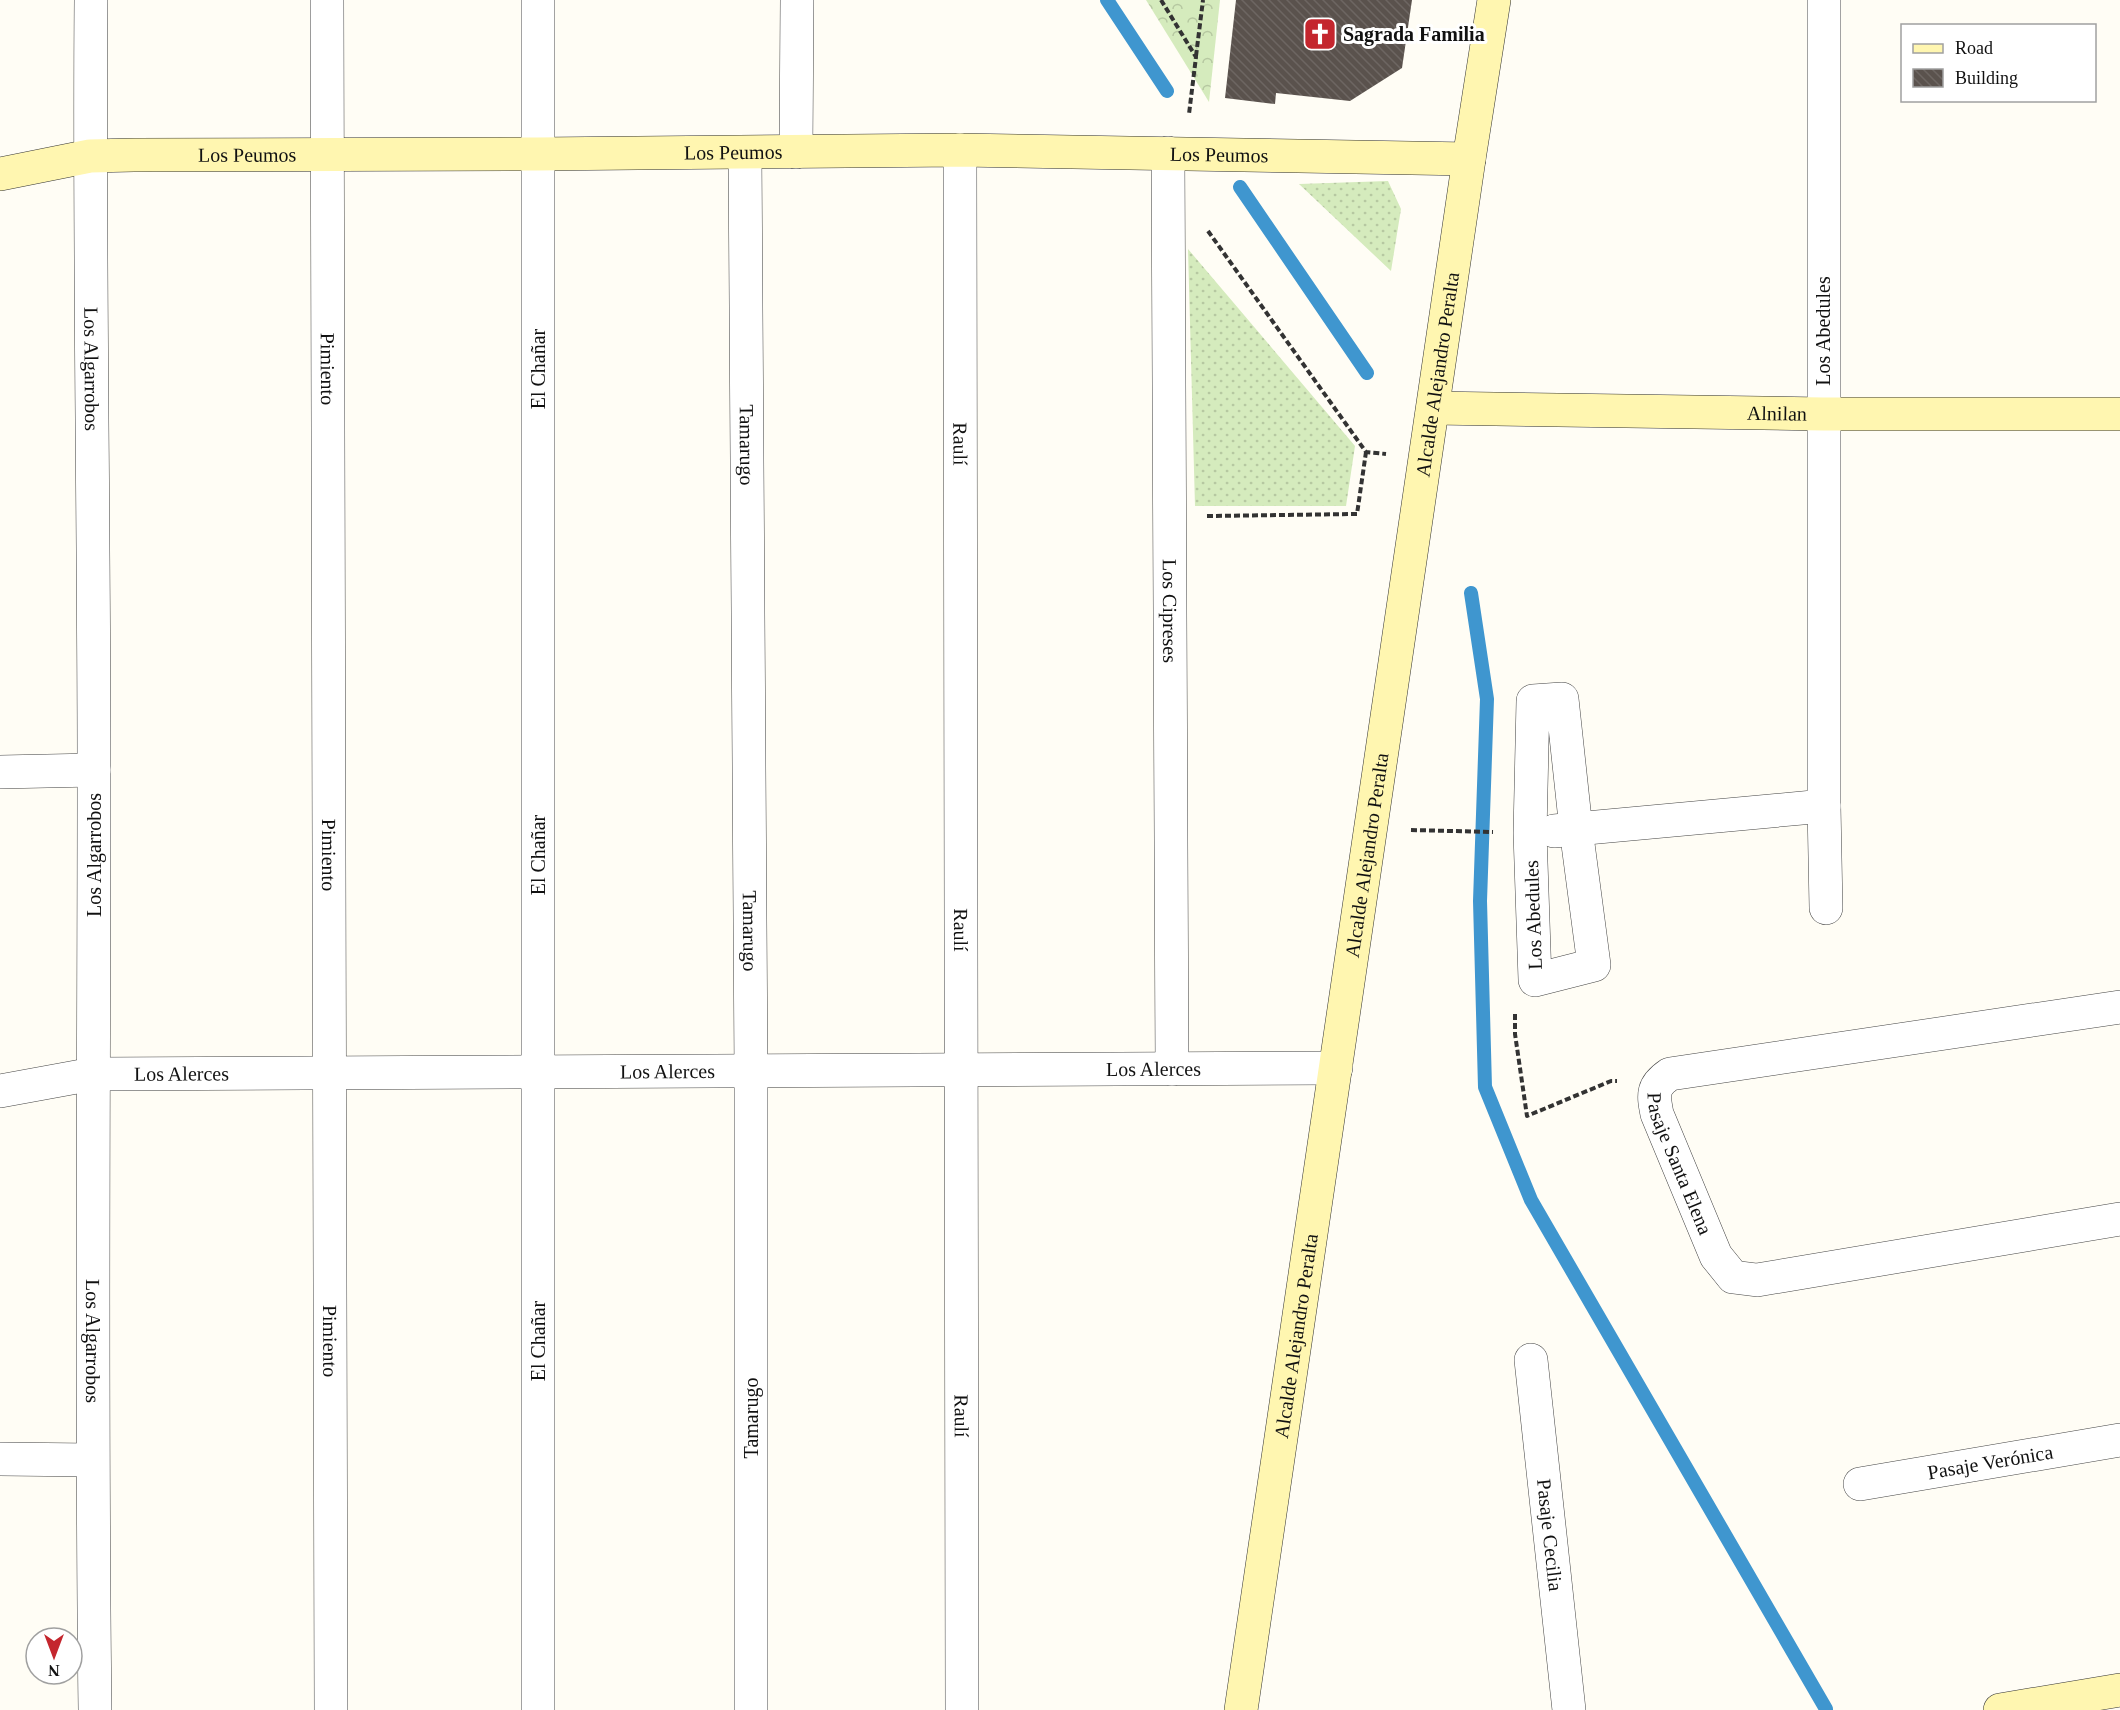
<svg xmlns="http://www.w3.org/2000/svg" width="2120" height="1710" font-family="Georgia,serif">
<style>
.grass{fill:url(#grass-dots)}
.park{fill:url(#park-crowns)}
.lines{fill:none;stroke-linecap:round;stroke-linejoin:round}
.stream{stroke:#3f96cf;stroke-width:14}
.building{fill:url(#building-back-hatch)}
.street-casing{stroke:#444;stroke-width:34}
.secondary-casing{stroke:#333;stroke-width:34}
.path{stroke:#333;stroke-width:4;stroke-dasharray:6 3;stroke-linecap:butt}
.street{stroke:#fff;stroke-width:33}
.secondary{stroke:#fff6b0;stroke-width:33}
.labels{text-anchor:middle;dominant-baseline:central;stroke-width:6;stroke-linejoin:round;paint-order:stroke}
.poi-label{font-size:20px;font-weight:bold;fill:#111;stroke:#fff;text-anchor:start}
.street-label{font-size:20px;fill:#111;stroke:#fff}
</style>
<defs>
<pattern id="grass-dots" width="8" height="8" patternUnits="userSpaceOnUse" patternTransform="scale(1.5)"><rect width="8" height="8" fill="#d5ebbd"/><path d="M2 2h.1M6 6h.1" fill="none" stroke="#b6c8a1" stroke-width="1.8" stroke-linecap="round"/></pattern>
<pattern id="park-crowns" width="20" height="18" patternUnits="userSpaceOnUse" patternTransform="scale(1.5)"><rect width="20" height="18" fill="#d5ebbd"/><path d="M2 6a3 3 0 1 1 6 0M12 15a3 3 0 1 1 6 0" fill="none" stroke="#b6c8a1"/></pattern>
<pattern id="building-back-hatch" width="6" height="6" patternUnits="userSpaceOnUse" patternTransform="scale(1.5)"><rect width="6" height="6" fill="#5a524d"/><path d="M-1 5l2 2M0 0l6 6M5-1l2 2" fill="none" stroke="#6d6662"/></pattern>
</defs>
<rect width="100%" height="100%" fill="#fffdf5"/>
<path class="grass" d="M1388 181 1401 209 1391 271 1299 184Z
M1188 249 1355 446 1346 506H1195Z"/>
<path class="park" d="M1146 0H1220L1209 102Z"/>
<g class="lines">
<path class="stream" d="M1107 0 1167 91
M1240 187 1367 373
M1471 593 1487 699 1480 901 1485 1087 1531 1200 1826 1709"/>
</g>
<path class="building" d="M1236 0H1412L1402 68 1350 101 1276 93 1275 104 1225 98Z"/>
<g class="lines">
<g class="street-casing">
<g id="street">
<path id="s1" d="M91 0C89 258 94 516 94 773 94 1086 91 1398 95 1710"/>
<path id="s2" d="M327 0 331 1710"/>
<path d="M538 0V1710"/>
<path d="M1824 0V806L1826 908"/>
<path id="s3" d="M960 150 962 1710"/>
<path d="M796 152 797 0"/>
<path id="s4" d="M745 153 751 1072V1710"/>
<path id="s5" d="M1168 153 1172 1069"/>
<path d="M1562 699 1576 829 1594 965 1535 980 1530 833 1533 701Z"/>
<path d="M0 772 94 770"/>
<path d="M1554 831 1824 806"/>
<path id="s6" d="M2120 1007 1670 1074C1652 1086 1653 1094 1657 1114L1716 1256 1733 1277 1757 1280 2120 1219"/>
<path id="s7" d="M0 1091 93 1074 1336 1068"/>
<path id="s8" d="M1531 1360 1569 1710"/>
<path d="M0 1459 92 1460"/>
<path id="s9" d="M1860 1484 2120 1440"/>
</g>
</g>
<g class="secondary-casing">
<g id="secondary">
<path id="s10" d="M0 174 90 156 134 155 537 154 960 150 1469 159"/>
<path id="s11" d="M1433 408 1823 414H2120"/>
<path id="s12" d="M1241 1710 1469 159 1494 0"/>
<path d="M2000 1710 2120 1690"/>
</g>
</g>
<path class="path" d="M1161 0 1196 57 1189 114
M1196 56 1203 0
M1208 231 1366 452 1386 454
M1207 516 1357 514 1366 452
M1411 830 1493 832
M1515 1014V1034L1527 1116 1611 1081H1617"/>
<use href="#street" class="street"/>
<use href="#secondary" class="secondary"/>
</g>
<defs>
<g id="church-square" transform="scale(1.725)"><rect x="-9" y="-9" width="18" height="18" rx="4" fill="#c4262e" stroke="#fff"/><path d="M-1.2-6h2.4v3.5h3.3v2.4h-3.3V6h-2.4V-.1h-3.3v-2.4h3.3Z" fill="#fff"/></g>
</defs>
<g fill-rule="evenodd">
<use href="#church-square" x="1320" y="34"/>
</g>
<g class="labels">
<g class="poi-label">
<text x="1343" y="34">Sagrada Familia</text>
</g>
<g class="street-label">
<text stroke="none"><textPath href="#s10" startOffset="735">Los Peumos</textPath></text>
<text stroke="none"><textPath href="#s10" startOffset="249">Los Peumos</textPath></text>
<text stroke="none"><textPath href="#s10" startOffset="1221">Los Peumos</textPath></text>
<text transform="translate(1823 331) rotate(-90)">Los Abedules</text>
<text stroke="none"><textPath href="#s1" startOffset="369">Los Algarrobos</textPath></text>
<text stroke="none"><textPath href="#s2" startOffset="369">Pimiento</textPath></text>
<text transform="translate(538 369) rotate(-90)">El Chañar</text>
<text stroke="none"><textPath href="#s12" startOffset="1350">Alcalde Alejandro Peralta</textPath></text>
<text stroke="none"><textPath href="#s11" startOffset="344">Alnilan</textPath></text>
<text stroke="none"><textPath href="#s3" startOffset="294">Raulí</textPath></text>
<text stroke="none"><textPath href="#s4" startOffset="292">Tamarugo</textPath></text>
<text stroke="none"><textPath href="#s5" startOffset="458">Los Cipreses</textPath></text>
<text transform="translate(94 855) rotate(-90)">Los Algarrobos</text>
<text stroke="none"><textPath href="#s2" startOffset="855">Pimiento</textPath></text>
<text transform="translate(538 855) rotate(-90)">El Chañar</text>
<text stroke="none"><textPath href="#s12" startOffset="864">Alcalde Alejandro Peralta</textPath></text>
<text transform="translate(1533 915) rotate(-92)">Los Abedules</text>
<text stroke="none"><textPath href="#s3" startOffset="780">Raulí</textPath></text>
<text stroke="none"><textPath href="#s4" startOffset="778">Tamarugo</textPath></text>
<text stroke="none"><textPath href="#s7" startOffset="1155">Los Alerces</textPath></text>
<text stroke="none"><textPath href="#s7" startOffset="669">Los Alerces</textPath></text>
<text stroke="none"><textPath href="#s7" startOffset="183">Los Alerces</textPath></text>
<text stroke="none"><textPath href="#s6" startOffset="555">Pasaje Santa Elena</textPath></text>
<text stroke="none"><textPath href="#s12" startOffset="378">Alcalde Alejandro Peralta</textPath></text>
<text stroke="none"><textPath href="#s1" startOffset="1341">Los Algarrobos</textPath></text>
<text stroke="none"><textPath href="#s2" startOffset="1341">Pimiento</textPath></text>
<text transform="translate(538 1341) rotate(-90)">El Chañar</text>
<text stroke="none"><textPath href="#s3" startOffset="1266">Raulí</textPath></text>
<text transform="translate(751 1418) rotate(-90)">Tamarugo</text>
<text stroke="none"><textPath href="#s9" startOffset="132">Pasaje Verónica</textPath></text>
<text stroke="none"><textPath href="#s8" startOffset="176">Pasaje Cecilia</textPath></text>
</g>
</g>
<rect x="1901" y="24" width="195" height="78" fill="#ffffff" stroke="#a0a0a0" stroke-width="1.5"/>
<rect x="1913" y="44" width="30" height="9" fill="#fff6b0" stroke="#a0a0a0" stroke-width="1.5"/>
<text x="1955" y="54" font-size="18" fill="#111111">Road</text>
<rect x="1913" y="69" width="30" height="18" fill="url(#building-back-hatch)" stroke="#a0a0a0" stroke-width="1.5"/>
<text x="1955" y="84" font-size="18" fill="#111111">Building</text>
<g transform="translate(54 1656) rotate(180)"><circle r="28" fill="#ffffff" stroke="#a0a0a0" stroke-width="1.5"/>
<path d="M0-4.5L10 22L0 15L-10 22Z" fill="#c4262e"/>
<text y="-9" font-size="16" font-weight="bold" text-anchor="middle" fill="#111111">N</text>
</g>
</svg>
